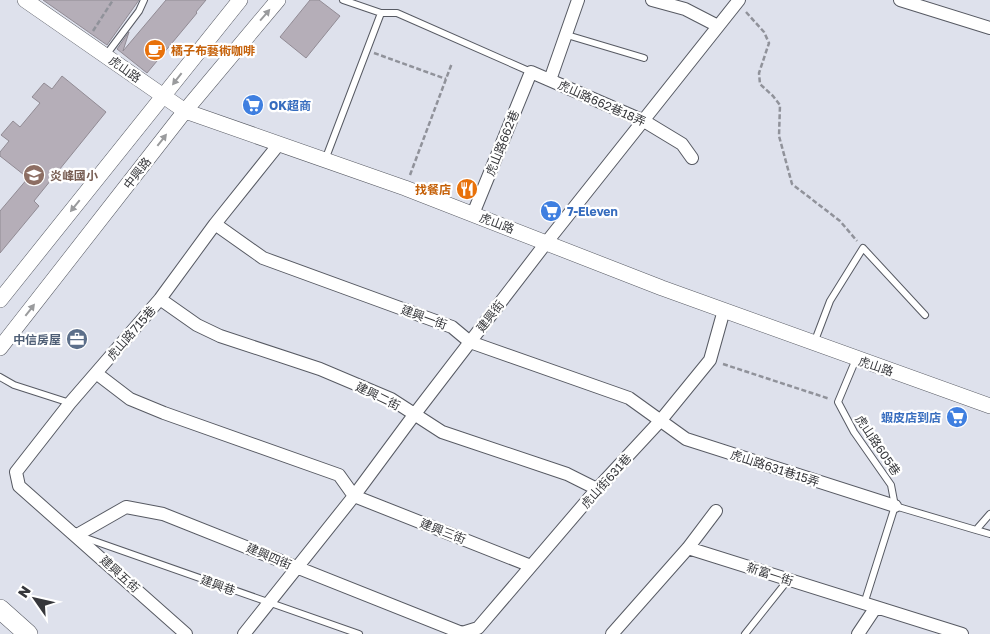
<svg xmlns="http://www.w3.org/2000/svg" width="990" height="634" font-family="'Golos Text','Noto Sans TC',sans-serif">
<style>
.building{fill:#b5aeb8;stroke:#918b94}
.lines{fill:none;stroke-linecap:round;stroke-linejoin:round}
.service-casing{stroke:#575a63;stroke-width:8}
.minor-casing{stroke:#575a63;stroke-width:14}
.tertiary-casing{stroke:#575a63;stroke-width:16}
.primary-casing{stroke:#575a63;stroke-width:20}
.path{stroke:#90929a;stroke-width:2.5;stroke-dasharray:5 2.5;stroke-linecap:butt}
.service{stroke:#fff;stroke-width:6}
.minor{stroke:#fff;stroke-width:12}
.tertiary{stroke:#fff;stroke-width:15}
.primary{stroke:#fff;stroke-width:19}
.oneway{fill:#9a9b9d}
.labels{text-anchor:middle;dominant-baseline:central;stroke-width:4.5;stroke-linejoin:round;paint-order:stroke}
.food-label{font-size:12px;font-weight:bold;fill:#c56008;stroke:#fff;text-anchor:start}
.street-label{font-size:12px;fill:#36373b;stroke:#fff}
.shop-label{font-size:12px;font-weight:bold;fill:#366cbe;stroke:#fff;text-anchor:start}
.education-label{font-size:12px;font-weight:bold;fill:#785e54;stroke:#fff;text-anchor:start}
.service-label{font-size:12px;font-weight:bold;fill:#4e5e75;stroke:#fff;text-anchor:end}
</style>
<rect width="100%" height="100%" fill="#dee1ec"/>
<path class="building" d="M43 0H139L107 45Z
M166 0H206L196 12 197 13 147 73 117 49 129 32 123 51Z
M310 0H319L340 16 306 58 280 37Z
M62 76 106 112 34 201 39 206 0 253V211L28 178 0 156V152L9 141 1 135 13 121 20 127 40 103 32 97 44 83 52 89Z"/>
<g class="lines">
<g class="service-casing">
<path id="service" d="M343 0 381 13
M567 35 644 58
M106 55 139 11 144 0
M325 160 381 13H397L531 72
M814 343 830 301 863 248 925 315
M856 359 838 402 854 432 891 485 895 506 864 604
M0 377 14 385 70 403
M895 506 976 530 990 514
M976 530 990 534
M80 536 359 634
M745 634 788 580"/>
</g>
<g class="minor-casing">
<path id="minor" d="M652 0 685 9 718 26
M900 0 990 28
M550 80 578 0
M473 214 531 72 644 121 682 144 692 158
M215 224 263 258 452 327 470 342 629 398 686 439 895 506
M160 299 197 325 220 336 320 369 391 399 442 432 567 474 597 489
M96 373 130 399 164 413 339 475 354 496 531 566
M77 535 126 507 163 514 462 633 478 628 597 489 661 420 710 360 724 310
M688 548 962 634
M186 634 19 486 16 472 70 403 160 299 215 224 279 144
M244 634 354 496 414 415 546 243 739 0
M612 634 688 548 716 511
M858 634 876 607"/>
</g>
<g class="tertiary-casing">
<path id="tertiary" d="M25 0 185 111 405 188 662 288 990 406
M0 300 240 0
M0 348 185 111 278 0"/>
</g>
<g class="primary-casing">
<path id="primary" d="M0 609 28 634"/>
</g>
<path class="path" d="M746 12 764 32 769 43 759 73 760 84 773 96 780 105 779 136 792 184 840 221 857 241
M93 31 113 0
M374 53 446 79
M410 175 452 63
M723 364 830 399"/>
<use href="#service" class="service"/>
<use href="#minor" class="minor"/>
<use href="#tertiary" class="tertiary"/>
<use href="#primary" class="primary"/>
</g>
<defs><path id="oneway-solid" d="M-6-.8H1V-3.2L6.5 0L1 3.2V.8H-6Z" transform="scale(1.25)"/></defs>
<g class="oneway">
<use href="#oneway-solid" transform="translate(265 15) rotate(-49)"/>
<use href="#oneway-solid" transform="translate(177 79) rotate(128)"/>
<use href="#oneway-solid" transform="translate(162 140) rotate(-52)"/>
<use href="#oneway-solid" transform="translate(75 206) rotate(129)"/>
<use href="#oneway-solid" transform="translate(30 310) rotate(-52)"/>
</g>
<defs>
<g id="cafe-disc" transform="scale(1.125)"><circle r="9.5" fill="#e8710a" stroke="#fff"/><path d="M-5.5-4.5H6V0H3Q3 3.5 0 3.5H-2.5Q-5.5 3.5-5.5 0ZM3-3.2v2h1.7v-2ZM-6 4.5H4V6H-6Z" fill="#fff"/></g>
<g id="supermarket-disc" transform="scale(1.125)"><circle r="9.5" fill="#3f7fe0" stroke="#fff"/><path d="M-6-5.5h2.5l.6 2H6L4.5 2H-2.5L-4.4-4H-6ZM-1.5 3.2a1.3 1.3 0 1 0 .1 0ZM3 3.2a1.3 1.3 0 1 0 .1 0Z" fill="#fff"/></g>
<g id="school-disc" transform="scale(1.125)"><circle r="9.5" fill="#8d6e63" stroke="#fff"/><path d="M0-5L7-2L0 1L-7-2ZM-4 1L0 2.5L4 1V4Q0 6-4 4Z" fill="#fff"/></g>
<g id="restaurant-disc" transform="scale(1.125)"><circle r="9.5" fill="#e8710a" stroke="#fff"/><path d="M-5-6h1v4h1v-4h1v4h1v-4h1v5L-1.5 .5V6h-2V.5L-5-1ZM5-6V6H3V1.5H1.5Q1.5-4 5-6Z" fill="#fff"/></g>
<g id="office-disc" transform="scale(1.125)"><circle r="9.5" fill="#5c6f8a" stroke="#fff"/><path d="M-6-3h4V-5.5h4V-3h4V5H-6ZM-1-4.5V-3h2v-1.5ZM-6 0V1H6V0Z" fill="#fff"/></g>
</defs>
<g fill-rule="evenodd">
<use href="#cafe-disc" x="155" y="50"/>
<use href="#supermarket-disc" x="253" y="105"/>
<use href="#school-disc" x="34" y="175"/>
<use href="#restaurant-disc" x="467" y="189"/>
<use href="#supermarket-disc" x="551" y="211"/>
<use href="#office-disc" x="77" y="339"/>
<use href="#supermarket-disc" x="957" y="417"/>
</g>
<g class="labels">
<g class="food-label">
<text x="171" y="50">橘子布藝術咖啡</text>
<text x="451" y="189" text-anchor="end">找餐店</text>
</g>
<g class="street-label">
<text transform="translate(125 69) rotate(35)">虎山路</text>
<text transform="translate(602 103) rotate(24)">虎山路662巷18弄</text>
<text transform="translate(502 143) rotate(-68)">虎山路662巷</text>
<text transform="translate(137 173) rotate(-52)">中興路</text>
<text transform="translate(497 223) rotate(21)">虎山路</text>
<text transform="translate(490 316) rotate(-52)">建興街</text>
<text transform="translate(424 317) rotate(20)">建興一街</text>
<text transform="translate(131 333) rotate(-49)">虎山路715巷</text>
<text transform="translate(876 366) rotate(19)">虎山路</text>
<text transform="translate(378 396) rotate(26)">建興二街</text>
<text transform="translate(878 445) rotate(56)">虎山路605巷</text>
<text transform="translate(775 468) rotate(18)">虎山路631巷15弄</text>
<text transform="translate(606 481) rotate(-48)">虎山街631巷</text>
<text transform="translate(443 531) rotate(21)">建興三街</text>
<text transform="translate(269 556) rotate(23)">建興四街</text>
<text transform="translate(120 574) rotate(42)">建興五街</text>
<text transform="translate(770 574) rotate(18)">新富一街</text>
<text transform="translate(218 585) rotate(20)">建興巷</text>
</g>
<g class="shop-label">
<text x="269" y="105">OK超商</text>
<text x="567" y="211">7-Eleven</text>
<text x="941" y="417" text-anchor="end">蝦皮店到店</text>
</g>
<g class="education-label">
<text x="50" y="175">炎峰國小</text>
</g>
<g class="service-label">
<text x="61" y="339">中信房屋</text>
</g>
</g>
<g transform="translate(35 599) rotate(304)" stroke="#ffffff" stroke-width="4" paint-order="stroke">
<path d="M0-4L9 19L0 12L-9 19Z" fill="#36373b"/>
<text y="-8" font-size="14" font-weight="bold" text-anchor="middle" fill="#36373b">N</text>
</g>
</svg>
